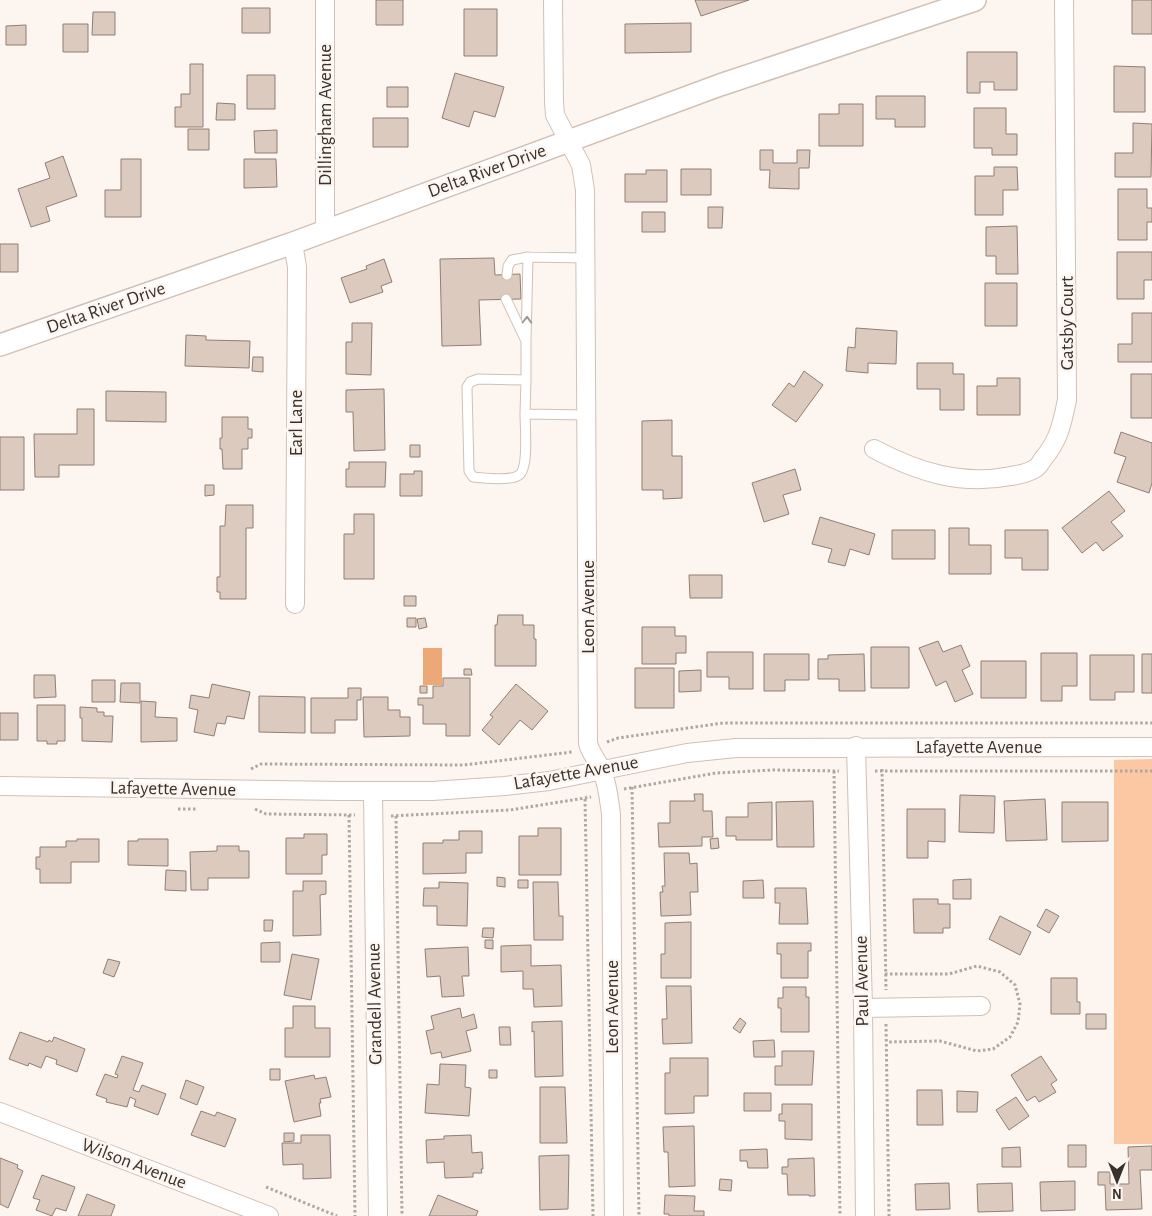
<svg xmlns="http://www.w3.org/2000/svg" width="1152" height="1216" font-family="'Alegreya Sans',sans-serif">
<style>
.green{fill:#fcc7a3}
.water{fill:#eca877}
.building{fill:#dccabe;stroke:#8f7f74}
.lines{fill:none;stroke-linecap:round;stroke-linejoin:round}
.service-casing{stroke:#d1c0b4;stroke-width:11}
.minor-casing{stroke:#d1c0b4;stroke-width:20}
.tertiary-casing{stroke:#d1c0b4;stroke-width:24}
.path{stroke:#afa7a2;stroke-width:3;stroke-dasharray:2.5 2.5;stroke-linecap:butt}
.service{stroke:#fff;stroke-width:9}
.minor{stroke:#fff;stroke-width:18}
.tertiary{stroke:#fff;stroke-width:21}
.oneway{stroke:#9c9896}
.labels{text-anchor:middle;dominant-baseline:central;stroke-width:5;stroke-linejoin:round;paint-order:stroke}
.street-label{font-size:19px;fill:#38312c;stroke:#fdf5f0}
</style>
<rect width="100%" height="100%" fill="#fdf5f0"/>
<path class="green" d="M1152 759V1144H1114V760Z"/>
<path class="water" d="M423 648H442V685H423Z"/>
<path class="building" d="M376 0H403V25H376Z
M695 0H749L701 16Z
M1132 0H1152V34H1132Z
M242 8H270V33H242Z
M464 9H497V56H464Z
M93 12H115V35H92Z
M691 23V52L625 53V24Z
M63 24H88V52H63Z
M26 25V45H6V26Z
M967 52H1017V90H994V82H980V93H967Z
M190 64H203V127H175V107H181V94H190Z
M1114 66 1145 67V112H1114Z
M455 73 504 87 495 117 474 111 469 127 442 118Z
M247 75H275V109H247Z
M387 87H408V107H387Z
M876 96H925V127H895V119H876Z
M217 103 235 104V120H216Z
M839 104H863V146H819V114H839Z
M974 108H1006V134H1017V155H992V148H974Z
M373 118H408V147H373Z
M1133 123 1152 124 1151 177H1115V153H1133Z
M188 129H209V150H188Z
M277 130V153H255L254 131Z
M760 150H773V163H797V150H810L809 168H799V189L769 188 770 170H760Z
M63 156 77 196 46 207 50 221 31 227 18 189 50 178 45 163Z
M121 159H141V217H105V190H121Z
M244 159H276L277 187 244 188Z
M994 167H1017L1018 190H1003V215H975V176H994Z
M681 169H711V195H681Z
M646 170H667V202H625V174H646Z
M1118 189H1147V208H1152V222H1147V240H1118Z
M708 207H723L722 228H708Z
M642 212H665V232H642Z
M1017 226 1018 274H996V256H986V227Z
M0 244H18V272H0Z
M1117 252H1152V280H1144V299H1117Z
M494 258 495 275 520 274 521 299 479 300 481 345 442 346 440 259Z
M384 259 392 282 381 286 383 292 350 303 341 278 367 269 366 266Z
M985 283H1017V326H985Z
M1132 313H1152V362H1118V344H1132Z
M352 323H372L371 375 346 374V342H352Z
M856 328 897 331 896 364 868 363V373L846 371 848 347 855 348Z
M186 335 206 336V340L250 341 249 368 185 366Z
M253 357H263V372L252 371Z
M917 363H953V374H964V410H940V389H917Z
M804 371 823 385 796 422 772 405 789 383 794 387Z
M1131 374H1152V418H1131Z
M997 378H1020V415H977V386H997Z
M384 389 385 450 354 451 353 412H346V390Z
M106 391 166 392V422L106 421Z
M77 409H94V465H59V477H35L34 434H77Z
M222 417H248V429H252V438H248V449H242V469H223L222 449H220V438H222Z
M672 420V456H682V498L663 499V490H642V421Z
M1121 432 1152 443V483L1149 493 1117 482 1126 457 1114 453Z
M0 437H24V490H0Z
M410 445H420V457H410Z
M349 462H386L385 487H346V469H349Z
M795 469 801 490 783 495 789 514 764 522 752 483Z
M414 471H422V496H400V474H414Z
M205 485H214V495L205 496Z
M1109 491 1125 511 1111 522 1123 536 1103 551 1096 542 1082 553 1062 528Z
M226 505H253V528H246V599H220V592H217V577H220V526H225Z
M354 514H374V579H344V534H354Z
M820 517 875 534 869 555 850 549 845 566 828 562 832 549 812 544Z
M949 528H969V545H991V574H949Z
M892 530H935V559H892Z
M1005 530H1048V570H1022V558H1005Z
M689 575H722V598H690Z
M404 596H416V606H404Z
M498 615H523V625H534V639H536V666H495V625H497Z
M407 618H416V627H407Z
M425 618 427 627 419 629 417 619Z
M642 627H675V636H686V653H676V664H642Z
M938 641 943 652 961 645 970 666 962 670 973 694 955 702 946 681 936 686 919 648Z
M871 647H909V688H871Z
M707 652H753V689H729V677H707Z
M1041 653H1077V686H1062V701H1041Z
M764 654H809V680H785V691H764Z
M864 654 865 691H839V679H818V659H828V655Z
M1142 654H1152V693H1142Z
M1090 655H1134V692H1115V700H1090Z
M981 661H1026V698H981Z
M635 668H674V708H635Z
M464 669H471L472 675H464Z
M701 670V691L679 692V671Z
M34 675H55L56 697 34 698Z
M443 678H470V736H446V724H423V705H418V698H433V686H443Z
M92 680H115V702H92Z
M121 683H140V703L120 702Z
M212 684 250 692 244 719 227 716 225 724 217 723 214 736 194 732 198 710 189 708 191 695 209 698Z
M516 684 548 711 532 730 520 720 499 745 482 730 493 717 490 715Z
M420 686H427V693H420Z
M348 688H361V700H357V720H335V733H311V698H348Z
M259 696 305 697V733L259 732Z
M363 697H388V710H400V717H410V736L364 737Z
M141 701 156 702 155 717 177 718V741L141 742Z
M37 705H65V741H57V744H47V741H37Z
M80 707 97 708V712H104V716H113L112 742 82 741V718H80Z
M0 713H18V740H0Z
M694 794H703V811H712L713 837H702V846L659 847 658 823H670V801H695Z
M960 795 995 796 994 833 959 832Z
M1045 799 1047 840 1006 841 1004 801Z
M813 801 814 847H777L776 802Z
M772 802V840H736V836H726V817H748V803Z
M1062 802H1108V841L1062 842Z
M907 809H945V842L928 841V858H907Z
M538 828H561V875H519V836H538Z
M459 831H482V853H466V873L423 874V843H443V840H459Z
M304 834H327V855H322V874H286V838H304Z
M718 838 719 848 711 849 710 839Z
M77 839H99V862H71V883H40V869H36V857H40V847H66V841H77Z
M138 839H168V866L128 865V841H138Z
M217 846H239V851H249V878H208V890H191L190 852 217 851Z
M664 853H689L690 864 697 863 698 892H690L691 915 661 916 660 892H663L662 886H665Z
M166 870 186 871V891L165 890Z
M497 877 505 878V887L497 886Z
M971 879V899H953V880Z
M518 880H528V888H518Z
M763 880 764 898H743V881Z
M303 881H326V894L320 895 321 935 293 936V891H303Z
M439 882 468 883 467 926 437 925V906H423L424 888H439Z
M533 882H558L559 916H563V940H534Z
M775 888H806L808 924H779L780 903H775Z
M913 899H938V904H950V928H943V933H914Z
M1046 909 1059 916 1049 933 1037 926Z
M1000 916 1031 932 1020 955 989 939Z
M264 920H273L272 931H264Z
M691 922V978H661V954H665V923Z
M483 928H494L493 938 482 937Z
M485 940H493V949L485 948Z
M280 942V962H261V943Z
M777 943H811V951H808V978H781V954H777Z
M531 945V966L561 965 562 1006 534 1007 533 989H523V971L501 972V946Z
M468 947 469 976H462L464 996 442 997 440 976 427 977 425 949Z
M292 954 319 959 311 1000 284 995Z
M108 959 120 962 114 977 103 973Z
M1051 978H1077V1002H1080V1014H1051Z
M666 986H691L692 1043 663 1044 662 1019H667Z
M783 987H806V997H809V1032H781V1008H778V998H783Z
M293 1006H315V1028H330V1057H285V1028H293Z
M460 1008 462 1018 474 1014 477 1028 466 1031 471 1051 442 1058 441 1052 431 1054 426 1031 434 1029 431 1016Z
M1086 1014H1106V1029H1086Z
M740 1018 746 1023 740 1033 733 1028Z
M562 1021 563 1076 535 1077 534 1031 532 1032V1022Z
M499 1027H510L511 1045H500Z
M20 1032 48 1042 49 1040 52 1042 54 1037 85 1049 77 1072 56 1064 57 1060 46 1056 41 1068 29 1063 28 1066 9 1059Z
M774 1040 775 1057H754L753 1041Z
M782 1051H814L812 1085H775V1066H782Z
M122 1056 143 1063 133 1090 139 1092 142 1085 166 1094 158 1115 134 1106 136 1100 130 1097 127 1107 106 1102 107 1099 96 1095 105 1074 117 1078 118 1075 115 1074Z
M1041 1056 1057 1080 1051 1084 1056 1092 1039 1102 1035 1096 1027 1101 1011 1075Z
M670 1058H708V1096H694V1113L665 1114V1073H670Z
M440 1064 466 1065 465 1087 471 1088 469 1116 425 1113 427 1084 439 1085Z
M270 1069H280V1080H270Z
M489 1070H497V1078H489Z
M314 1075 315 1079 326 1077 331 1097 320 1099 321 1103H319L321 1116 294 1122 285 1081Z
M186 1080 204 1087 197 1105 180 1098Z
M540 1087H565L567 1143H540Z
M917 1090H942L943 1125H917Z
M957 1091 978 1092 977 1112H957Z
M744 1093H771V1111H744Z
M1016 1097 1029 1116 1009 1130 996 1110Z
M782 1104H812V1140L785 1139V1121H779V1114H782Z
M201 1111 215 1116 217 1112 236 1119 225 1147 191 1135Z
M694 1126 695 1186 669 1187 668 1152H664L663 1127Z
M284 1133H294V1141L284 1142Z
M301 1135H330L331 1178 303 1179V1164L283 1165 282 1143H301Z
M471 1135 472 1153 482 1152 483 1169H481L482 1173H473V1177L445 1178 444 1162 427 1163 426 1140 444 1139V1136Z
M1068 1145H1086V1167H1068Z
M1152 1146V1170H1140L1142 1209 1106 1210 1105 1185H1098V1172H1110V1184H1129L1128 1147Z
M1020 1147 1021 1167H1002V1148Z
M767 1149 768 1168H748L747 1161H740V1150Z
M569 1155 568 1209 540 1210 539 1156Z
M0 1158 18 1165 17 1168 23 1171 8 1208 0 1204Z
M814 1158 815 1196H809V1195H788L787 1174H782V1167H788V1159Z
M42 1175 75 1187 66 1211 56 1208 52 1216 36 1210 40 1200 33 1198Z
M720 1179 732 1180 731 1191 719 1190Z
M1075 1181V1210L1041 1211 1040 1182Z
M949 1183 950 1209 916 1210 915 1184Z
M1012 1183 1013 1211 978 1212 977 1184Z
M87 1194 115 1205 111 1216H78Z
M438 1195 478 1211 476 1216H429Z
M665 1195 695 1196 694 1211H704V1216H669V1214H664Z"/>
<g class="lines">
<g class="service-casing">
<path id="service" d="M507 275 508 266 512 260 528 257 586 258
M506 299 526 341 528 257
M526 380V341
M525 414 526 380 478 379 470 382 467 387 469 471 473 477C482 478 512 481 519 475 529 468 525 427 525 414L587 415"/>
</g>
<g class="minor-casing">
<path id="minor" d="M325 0V231
M553 0 554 102 555 115 581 165 585 190 588 743C590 753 598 761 602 771 608 785 609 800 611 814L614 1216
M293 243 297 267 295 604
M874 449C918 472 961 486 1011 476 1018 475 1030 472 1036 468 1039 466 1041 462 1043 459 1059 440 1062 424 1067 400L1064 0
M856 746 863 1008 865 1216
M0 786 341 791H432L505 786 549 781 687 753 736 748 1152 747
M373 791 378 1216
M863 1008 981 1006
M0 1112 269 1216"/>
</g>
<g class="tertiary-casing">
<path id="tertiary" d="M0 345 293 243 720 85 975 0"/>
</g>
<path class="path" d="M607 742 618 738 723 723H1152
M251 769 261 764 464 765 572 752
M882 769 886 990
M834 771 840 1216
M875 771H1152
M632 787 639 1216
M624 789 716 773 774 770 839 771
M585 799 593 1216
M178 809H196
M255 809 266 814 355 815
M349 815 355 1216
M391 816 510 810 591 797
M396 816 402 1216
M885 974H949L977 966 1000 972 1015 985 1020 1004 1018 1022 1010 1037 993 1049 977 1051 940 1041 887 1042
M886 1024 889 1216
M266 1187 337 1216"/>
<use href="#service" class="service"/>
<use href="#minor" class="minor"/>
<use href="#tertiary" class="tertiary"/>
</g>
<defs><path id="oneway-chevron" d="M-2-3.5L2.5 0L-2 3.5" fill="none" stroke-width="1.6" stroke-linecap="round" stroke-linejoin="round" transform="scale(1.25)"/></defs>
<use class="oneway" href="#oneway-chevron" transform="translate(527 320) rotate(-89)"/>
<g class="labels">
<g class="street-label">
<text transform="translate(325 115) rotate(-90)">Dillingham Avenue</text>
<text transform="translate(487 171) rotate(-20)">Delta River Drive</text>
<text transform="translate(106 308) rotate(-19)">Delta River Drive</text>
<text transform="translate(1067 323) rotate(-90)">Gatsby Court</text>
<text transform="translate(296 423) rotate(-90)">Earl Lane</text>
<text transform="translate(588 607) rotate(-90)">Leon Avenue</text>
<text x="979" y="747">Lafayette Avenue</text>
<text transform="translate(576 773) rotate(-10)">Lafayette Avenue</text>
<text transform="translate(173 789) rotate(1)">Lafayette Avenue</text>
<text transform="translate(862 981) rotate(-91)">Paul Avenue</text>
<text transform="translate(375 1004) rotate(-91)">Grandell Avenue</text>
<text transform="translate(612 1007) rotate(-90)">Leon Avenue</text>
<text transform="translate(134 1164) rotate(21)">Wilson Avenue</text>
</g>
</g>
<g transform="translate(1117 1181) rotate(180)" stroke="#fdf5f0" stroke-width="4" paint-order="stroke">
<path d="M0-4L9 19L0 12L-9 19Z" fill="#38312c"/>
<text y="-8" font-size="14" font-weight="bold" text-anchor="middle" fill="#38312c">N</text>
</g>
</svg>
